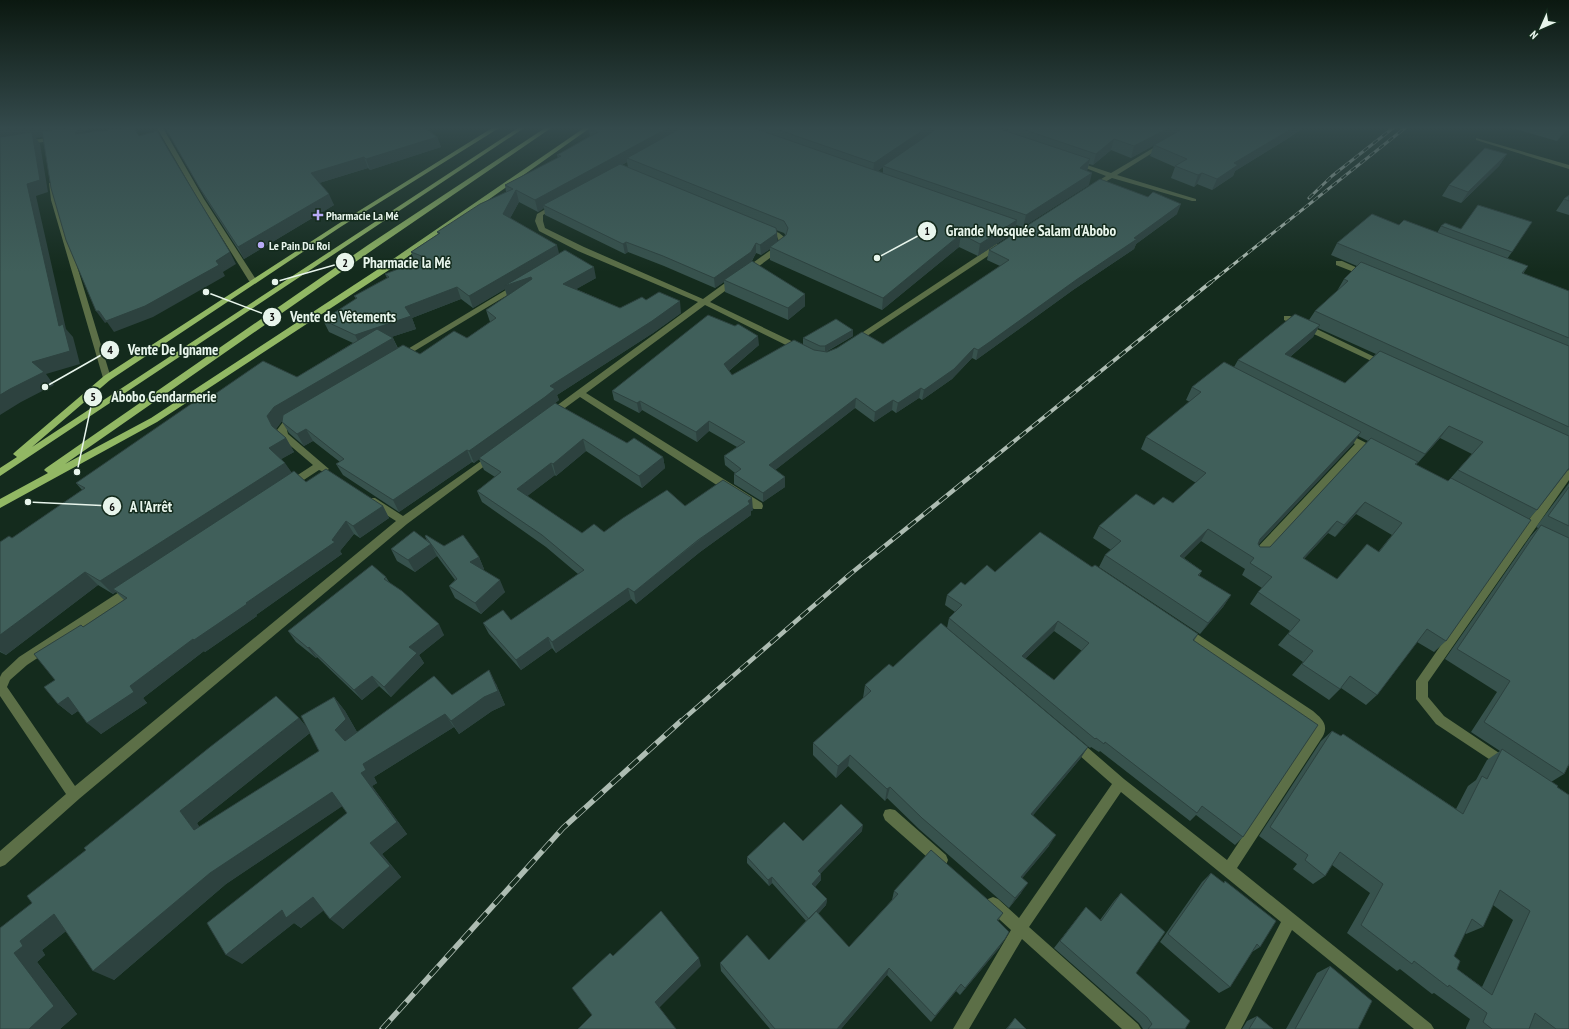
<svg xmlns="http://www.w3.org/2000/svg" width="1569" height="1029" font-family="'PT Sans Narrow',sans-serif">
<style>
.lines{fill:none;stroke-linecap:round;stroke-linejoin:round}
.service{fill:#5c6f47;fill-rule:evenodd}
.minor{fill:#5c6f47;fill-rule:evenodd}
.primary{fill:#92b864;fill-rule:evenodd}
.rail-far3-casing{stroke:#adbcb2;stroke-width:3}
.rail-far2-casing{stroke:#adbcb2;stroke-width:4}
.rail-far1-casing{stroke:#adbcb2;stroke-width:4.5}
.rail-casing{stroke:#adbcb2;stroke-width:5.5}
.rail-far3{stroke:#142b1d;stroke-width:2;stroke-dasharray:6;stroke-linecap:butt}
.rail-far2{stroke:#142b1d;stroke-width:2.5;stroke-dasharray:8;stroke-linecap:butt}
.rail-far1{stroke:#142b1d;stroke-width:3;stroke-dasharray:10;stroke-linecap:butt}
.rail{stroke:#142b1d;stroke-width:4;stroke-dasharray:12;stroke-linecap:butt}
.wall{fill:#37524d;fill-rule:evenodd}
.shaded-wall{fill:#2d423f}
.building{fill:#405f5a;stroke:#2d423f;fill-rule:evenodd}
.poi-dot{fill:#b8abf7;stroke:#142b1d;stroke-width:1.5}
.labels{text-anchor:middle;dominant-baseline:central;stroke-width:3;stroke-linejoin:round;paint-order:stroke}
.far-poi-label{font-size:12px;font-weight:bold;fill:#e8f5ec;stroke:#142b1d;text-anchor:start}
.leader{fill:none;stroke:#e8f5ec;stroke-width:1.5}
.callout-dot{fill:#e8f5ec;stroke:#142b1d;stroke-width:1.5}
.mark-label{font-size:12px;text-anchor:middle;font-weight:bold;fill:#111}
.callout-label{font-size:15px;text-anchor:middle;font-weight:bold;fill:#e8f5ec;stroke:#142b1d;stroke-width:3;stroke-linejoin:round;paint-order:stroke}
</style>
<rect width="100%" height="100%" fill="#142b1d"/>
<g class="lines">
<path class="service" d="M1476 138 1569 165V169L1476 140Z"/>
<path class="minor" d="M157 128H163L204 199 257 281 256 283H253L249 281 198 199Z
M56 137 58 138V140L0 148V144Z
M1160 144 1165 145 1117 175 1196 199V201H1192L1112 178 1094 188H1090V186L1106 176 1073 163 1078 162 1111 173Z
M49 183 54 184 57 200 111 378 110 380 107 381 103 378 51 200Z
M556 203 559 205 558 206 543 215V221L545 228 584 247 703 299 779 244V241L777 237 762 232V228C772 228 782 233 787 241L785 247 710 302 804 347 805 349 804 351H798L705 305 586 393 762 503 763 506 762 509H754L580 397 554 416H548L547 414 548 412 698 302 578 251 539 231 535 221 537 214Z
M996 244H1002L1003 246 858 342H852L851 340Z
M1336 261H1342L1371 274 1370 276H1364L1336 265Z
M514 285H517L521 287 403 358 400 359 396 356Z
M1284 316H1290L1389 364 1385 367 1382 366 1284 320Z
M295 416 300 419 289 426 287 430 288 434 329 469 324 472 319 470 290 489 285 485 287 482 313 465 279 436 277 430 283 422Z
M1343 431 1378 449 1380 451 1378 453H1372L1362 448 1261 558H1253L1252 555 1253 552 1355 444 1340 436 1338 434Z
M491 454 494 455 496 457 494 459 407 524 79 799 5 865 0 867V851L66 794 0 696V677L2 673 19 657 127 587 131 586 135 587 136 590 135 593 27 665 10 680 7 687 75 786 396 521 369 504 367 501 369 498H375L403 516Z
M1569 470V480L1428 682V697L1444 716 1508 759 1510 763 1508 767 1504 769 1436 724 1416 699V681L1524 526 1566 471Z
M1185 626 1313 711C1321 718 1329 724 1323 736L1237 868 1431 1024 1434 1029H1414L1292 930 1241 1029H1225L1281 922 1121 792 1029 927 1138 1024 1141 1029H1122L1022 939 969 1029H953L1011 930 988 909 986 904 988 899 993 897 998 899 1019 918 1112 784 1071 748 1069 744 1071 740 1075 738 1079 740 1124 779 1227 860 1313 731V726L1305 719 1181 634 1179 631 1181 628Z
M890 809 895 810 946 855 948 860 946 865 941 867 936 865 885 820 883 815 885 810Z"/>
<path class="primary" d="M492 128H499L342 226 110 380 32 447 518 128H524L0 476V468L17 457 13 454 15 452 104 376 338 224Z
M545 128H551L374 249 65 464 151 418 383 266 584 128H590L389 270 157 422 0 508V499L48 473 44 470 46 468 368 245Z"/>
<g class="rail-far3-casing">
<path id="rail-far3" d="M1309 198 1332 176 1393 128
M1210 283 1405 128"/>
</g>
<g class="rail-far2-casing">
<path id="rail-far2" d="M970 477 1211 282"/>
</g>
<g class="rail-far1-casing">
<path id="rail-far1" d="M680 722 849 575 971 476"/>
</g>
<g class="rail-casing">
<path id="rail" d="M382 1029 563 828 681 721"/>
</g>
<use href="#rail-far3" class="rail-far3"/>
<use href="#rail-far2" class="rail-far2"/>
<use href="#rail-far1" class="rail-far1"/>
<use href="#rail" class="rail"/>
</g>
<path class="wall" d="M591 128H1008L1003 130 1008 131V128H1303L1287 139 1235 171 1233 176 1212 190 1197 184 1194 187 1171 178 1175 167 1150 156 1154 145 1131 158 1111 150 1093 165 1089 164 1087 171 1089 185 1023 227 1016 225 1015 232 978 256 959 247 882 310 770 260V249L761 255 756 253 752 261 805 306 788 320 725 292 724 282 715 288 664 266 628 252 625 254 545 215 544 208 538 212 519 202 510 218 559 254 596 278 576 289 620 308 646 300 681 313 653 333 557 395 559 400 555 403 627 443 663 457 665 468 642 488 586 451 556 476 555 475 527 496 582 533 604 532 685 506 753 510 751 511V515L700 552 636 604 631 599 556 653 552 648 521 670 489 634 483 623 511 620 578 574 546 547 482 502 477 491 495 477 484 470 479 459 474 463 472 462 399 512 343 475 336 464 340 462 313 441 304 446 289 433 282 422V421L276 429 286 438 294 452 281 459 292 473 306 482 383 506 389 518 360 538 354 534 340 551 342 554 256 615 257 616 205 652 204 651 143 698 147 703 101 734 78 711 72 715 58 704 55 680 81 625 83 627 124 600 116 592 113 594 98 585 6 655 0 652V542L12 538 82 490 76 483 212 396 297 377 353 343 329 332 323 320 356 299 354 296 387 278 385 274 415 263 411 252 438 234 437 232 506 192 505 185 558 158 557 155 590 136 589 129ZM627 162 628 167 622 165ZM883 167V173L878 171ZM776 230 784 233 786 236 777 242ZM505 289 507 296 486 310 490 322 467 338 420 354 398 348 393 338 391 337 416 329 412 318 461 299 473 308Z
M1512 128H1568L1557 141Z
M437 137 441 147 370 170 368 168 319 183 334 205 244 259 205 198 172 140Z
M1507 154 1499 166 1461 203 1442 196 1449 185Z
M1569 195V215L1556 211 1564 199Z
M1177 214 1136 244 1134 249 1073 290 976 360 972 358 952 379 922 400 919 398 896 413 892 410 874 422 855 408 775 470 785 487 763 502 734 484V474L735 473 725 465 724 456 737 447 709 431 697 442 642 410 639 413 614 400 612 391 735 326 759 345 729 371 732 375 803 344V338L853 336 826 352 883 344 1000 266 987 260 989 250Z
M1399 225 1437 233 1441 226 1512 252 1507 259 1528 266 1523 274 1569 291V469L1537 510 1529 519 1446 641 1434 652 1417 642 1377 695 1366 705 1341 688 1329 700 1292 675 1303 662 1278 645 1290 631 1250 604 1258 592 1262 588 1242 575 1245 569 1201 541 1184 558 1202 571 1199 576 1231 595 1223 607 1200 634 1099 567 1105 555 1111 550 1093 538 1099 526 1154 505 1173 503 1196 483 1141 449 1146 437 1190 402 1186 400 1192 387 1234 367 1238 360 1309 320 1315 311 1337 291 1344 279 1357 266 1331 255 1337 243ZM1318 328 1376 354 1345 383 1290 357 1313 337ZM1358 436 1368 441 1270 547H1260L1259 544 1353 444ZM1440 438 1472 454 1448 481 1416 465ZM1356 514 1392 535 1379 551 1337 579 1304 559 1328 533 1335 537Z
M1569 483V764L1564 774 1551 782 1557 787 1569 1029H1466V1028L1470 1019 1434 993 1432 994 1400 969 1397 971 1347 933 1370 893 1332 865 1325 876 1313 884 1293 869 1297 864 1259 836 1321 741 1332 731 1341 736 1343 734 1456 809 1468 786 1476 780 1487 760 1500 751 1471 732 1497 692 1445 659 1530 537 1538 528 1536 527ZM1493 905 1513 920 1482 987 1457 969 1454 956 1465 933 1466 934 1483 927Z
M425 536 444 546 479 557 484 569 483 570 505 592 481 614 455 598 449 586 455 580 437 556 415 572 397 561 391 549 427 541Z
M1092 567 1198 634 1194 641 1243 837 1235 845 1196 815 1190 821 1100 751 1099 752 1091 747 1090 748 947 628 949 618 955 612 945 605 947 595 965 585 995 572ZM1054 631 1082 651 1054 680 1025 659Z
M386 577 389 582 444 635 419 655 424 663 391 697 379 686 362 700 317 657 316 658 296 642 288 631Z
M893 667 1088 747 1080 759 1033 815 1049 846 1022 878 1021 893 1009 908 919 829 887 798 885 801 848 766 836 778 813 755V743L863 698 865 685Z
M496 684 505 705 492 711 459 734 454 727 374 777 377 783 372 786 407 834 382 854 401 877 343 929 323 910 301 928 294 923 242 964 347 813 342 806 226 884 114 980 66 931 42 950 45 955 37 962 77 1014 60 1029H0V928L299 718 307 728 334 697 345 711 357 732 452 695ZM310 733 319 751 199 827 197 823Z
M862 831 821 873V880L815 887 827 899 826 905 818 914 849 947 892 900 894 891 1003 913 998 921 1000 947 960 995 956 991 931 1022 887 975 841 1029H770L721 971 720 963 769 960 806 921 772 883 769 886 747 863V857L803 841Z
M1211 873 1223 883 1225 881 1260 947 1252 952 1230 987 1219 993 1160 942 1202 882Z
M1121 893 1136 973 1185 1029H1143L1139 1023 1054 948 1086 907 1100 920 1114 901Z
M1330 966 1358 1029H1286L1317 973Z
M1257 1016 1273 1029H1242L1247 1021Z
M1015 1018 1026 1029H1006Z"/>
<path class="shaded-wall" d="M16 128H90L88 131 81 132 85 137 75 134 76 132 36 138 40 144 48 192 36 196 66 329 73 337 80 364 46 374 54 385 21 402 0 415V395L32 362 59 326 0 142V130Z
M668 128H690L627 158V162L546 207 543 205 544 208 538 212 535 200Z
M926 128H941L883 166V167L873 174 874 163Z
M998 128H1008L997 132Z
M1169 128H1186L1131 158 1134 146Z
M1293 128H1303L1287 139 1235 171 1233 176 1212 190 1217 179 1234 163Z
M1566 128H1568L1557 141 1564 130Z
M437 137 441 147 370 170 366 159Z
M1114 139 1111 150 1093 165 1096 154Z
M1507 154 1499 166 1461 203 1468 192Z
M364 157 368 168 316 184 311 173Z
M1090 159 1087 170 1076 179 1080 168Z
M1092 173 1089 185 1023 227 1026 215Z
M1202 173 1197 184 1194 187 1198 175Z
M516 190 519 202 506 226 503 214Z
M329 194 334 205 244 259 238 247Z
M1181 204 1177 214 1136 244 1134 249 1073 290 976 360 978 350Z
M1017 220 1015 232 978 256 980 244Z
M777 233 778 243 770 247V249L761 255 760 245Z
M961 234 959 247 882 310 883 298Z
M626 242 628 252 625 254 623 244Z
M756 243V253L751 262 724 280V282L715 288 714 278Z
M557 245 560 257 531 277 534 288 508 298 505 289 473 308 469 296Z
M230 252 236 264 223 272 225 276 153 317 114 332 107 322 105 323 96 311 216 261Z
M594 267 596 278 566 295 563 284Z
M457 287 461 299 412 318 416 329 361 347 355 335 405 307Z
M805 294V306L788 320V308Z
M680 301 681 313 653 333 557 395 559 400 548 409 474 463 469 451 550 386Z
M1320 325 1313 337 1279 366 1285 354Z
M853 330V336L825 352V346Z
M758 336 759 345 725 374 724 364Z
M393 338 399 352 282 421 276 429 272 426 267 416 274 407Z
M974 348 972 358 952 379 922 400 924 390Z
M921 388 919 398 896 413 898 403Z
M856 398 855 408 769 475V465Z
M893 400 892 410 874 422 875 412Z
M640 401 642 410 639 413 637 403Z
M709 421V431L697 442 696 432Z
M1449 426 1440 438 1415 466 1425 454Z
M306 429 313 441 304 446 297 434Z
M1361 432 1353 444 1252 551 1260 539Z
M286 438 294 452 278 461 269 448Z
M583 439 586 451 556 476 553 464Z
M467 450 472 462 399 512 393 500Z
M663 457 665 468 642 488 639 476Z
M285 463 294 476 113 589 116 592 113 594 100 581Z
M551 463 555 475 521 501 517 489Z
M785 477V487L763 502V493Z
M752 498 753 510 751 511V515L700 552 636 604 634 592Z
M1365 502 1356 514 1335 537 1344 525Z
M383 506 389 518 360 538 353 526Z
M346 521 354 534 340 551 342 554 256 615 257 616 205 652 204 651 143 698 147 703 101 734 87 723 130 686 193 639 246 603 332 540Z
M1337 521 1328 533 1294 570 1303 558Z
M1208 529 1201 541 1173 568 1180 556Z
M431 544 437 556 415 572 408 560Z
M479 557 484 569 475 574 470 562Z
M85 572 98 585 6 655 0 651V635Z
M500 580 505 592 481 614 475 603Z
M628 588 631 599 556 653 552 642Z
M1231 595 1223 607 1200 634 1208 623Z
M1058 621 1054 631 1018 666 1022 656Z
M439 624 444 635 419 655 424 663 391 697 384 687 409 647Z
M548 637 552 648 521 670 516 660Z
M309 647 317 657 316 658 308 648Z
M489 670 496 684 505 705 492 711 459 734 451 721Z
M372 676 379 686 362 700 354 690Z
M68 697 82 708 72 715 58 704Z
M334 697 345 711 357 732 346 743 335 730Z
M445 714 454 727 374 777 377 783 372 786 407 834 382 854 401 877 343 929 330 919 370 843 361 773 363 764Z
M299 718 311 732 197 823 210 842 194 830 180 811Z
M1088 747 1080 759 1025 825 1031 814Z
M850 755 848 766 836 778 838 766Z
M890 787 887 798 885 801 887 789Z
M332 792 344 805 226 884 114 980 93 971 210 873Z
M863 825 862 831 817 877 818 871Z
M1056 835 1049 846 1015 887 1021 877Z
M821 874V880L812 890V884Z
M772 877V883L769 886 768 880Z
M1028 883 1021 893 1009 908 1015 898Z
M313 897 327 908 301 928 294 923 242 964 226 955 282 910Z
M827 899 826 905 809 924V919Z
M54 914 75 924 42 950 45 955 37 962 77 1014 60 1029H29L14 953 20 941Z
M1005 939 1000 947 960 995 965 988Z
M699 958 701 966 658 1009 655 1002Z
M889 968 887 975 841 1029H837Z
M961 984 956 991 931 1022 935 1016Z"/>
<path class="building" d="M0 128H16L0 130Z
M71 128H78L75 134 125 128H134L139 136 157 131 230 252 216 261 219 265 145 306 106 321 99 311H96L66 240 51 188 42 131Z
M171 128H425L437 137 366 159 364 157 311 173 329 194 238 247 199 187 166 129Z
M591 128H668L535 200 516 190 503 214 557 245 469 296 457 287 405 307 411 316 355 335 323 320 357 298 354 296 389 277 385 274 427 258 411 252 440 233 437 232 480 204 513 189 505 185 561 156 557 155 598 132 589 129Z
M681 128H754L1017 220 980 244 961 234 883 298 770 247 786 235 788 228 784 221 627 158Z
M773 128H926L874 163Z
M938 128H997L1090 159 1080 168 1092 173 1026 215 883 166Z
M1019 128H1169L1134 146 1114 139 1096 154Z
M1184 128H1293L1234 163 1238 165 1217 179 1202 173 1198 175 1175 166 1187 159 1154 145Z
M1558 128H1566L1564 130Z
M32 132 40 180 27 184 59 326 63 324 70 351 32 362 44 372 10 389 0 395V137Z
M1485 148 1507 154 1468 192 1449 185Z
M620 164 776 228 777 233 760 245 756 243 751 252 714 278 663 256 626 242 623 244 543 205Z
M1100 179 1148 197 1153 192 1181 204 1134 238 1137 239 1076 280 991 341 978 350 974 348 954 369 924 390 921 388 898 403 893 400 875 412 856 398 769 465 785 477 763 493 734 474 741 469 724 456 745 442 709 421 696 432 640 401 637 403 612 391 708 315 735 326 738 324 758 336 724 364 732 375 794 340 814 350 827 352 837 348 862 332 883 344 1009 260 989 250Z
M1569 195V201L1564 199Z
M1478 205 1532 222 1512 252 1441 226 1445 223 1461 229Z
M1372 214 1399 225 1404 220 1528 266 1522 273 1569 291V338L1337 243Z
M565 250 594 267 563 284 620 308 642 297 646 300 659 292 680 301 652 321 550 386 555 389 545 397 469 451 467 450 393 500 336 464 344 459 306 429 297 434 282 422 283 415 403 345 420 354 454 331 467 338 496 318 486 310 532 279 531 277 504 286Z
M752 261 805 294 788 308 724 280Z
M1361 262 1569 346V427L1315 311 1348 281 1344 279Z
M1295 314 1320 325 1285 354 1345 383 1380 351 1569 436V468L1537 510 1458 470 1483 442 1449 426 1425 454 1238 360Z
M836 319 853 330 825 346H820L803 338Z
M377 329 393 338 274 407 267 416 272 426 286 438 269 448 285 463 100 581 85 572 0 635V542L9 536 12 538 85 488 76 483 207 393 212 396 263 361 297 377Z
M1224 362 1361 432 1260 539 1258 544 1260 547H1270L1371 438 1418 462 1415 464 1448 481 1451 478 1531 520 1446 641 1427 629 1377 695 1350 676 1340 689 1302 664 1313 651 1288 634 1300 620 1258 592 1272 577 1250 563 1254 558 1208 529 1180 556 1202 571 1198 575 1231 595 1208 623 1105 555 1121 541 1099 526 1136 494 1154 505 1163 497 1173 503 1206 473 1146 437 1201 392 1192 387ZM1365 502 1402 523 1379 552 1367 544 1337 579 1303 558 1337 521 1344 525Z
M555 403 627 443 634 438 663 457 639 476 583 439 553 464 551 463 517 489 582 533 594 524 604 532 623 518 667 490 685 506 723 480 752 498 748 501 750 504 698 540 634 592 628 588 552 642 548 637 516 660 483 623 503 610 511 620 584 570 542 535 477 491 501 472 479 458Z
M326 469 383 506 353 526 346 521 332 540 335 542 246 603 247 604 194 640 193 639 130 686 134 692 87 723 68 697 58 704 44 687 55 680 34 654 81 625 83 627 127 598 113 589 294 471 306 482Z
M1569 487V526L1548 516Z
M1541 525 1569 538V764L1564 774 1484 722 1510 681 1457 649Z
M414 531 431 544 425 536 426 535 444 546 463 535 479 557 470 562 500 580 475 603 449 586 457 579 431 544 408 560 391 549Z
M1040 532 1092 567 1095 565 1198 634 1193 640 1318 725 1243 837 1202 806 1197 813 1105 742 1104 744 1096 738 1095 739 949 618 962 605 947 595 961 582 965 585 987 565 995 572ZM1058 621 1089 643 1054 680 1022 656Z
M372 565 386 577 384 579 402 591 439 624 409 647 417 653 384 687 372 676 354 690 309 647 308 648 288 631Z
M941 623 1088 747 1031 814 1056 835 1021 877 1028 883 1015 898 922 818 890 787 887 789 850 755 838 766 813 743 871 691 865 685 889 664 893 667Z
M489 670 498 691 484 697 451 721 445 714 363 764 366 770 361 773 397 822 370 843 390 866 330 919 313 897 286 918 282 910 226 955 207 923 347 813 332 792 210 873 93 971 54 914 20 941 23 946 14 953 54 1006 29 1029H0V928L32 903 27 896 86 850 84 848 210 747 276 696 299 718 180 811 194 830 319 751 301 716 334 697 346 719 335 730 345 741 434 676 452 695Z
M1332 731 1341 736 1343 734 1463 814 1482 776 1487 779 1502 749 1558 786 1557 787 1569 795V1029H1556L1535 1013 1529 1029H1492L1483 1022 1487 1013 1449 985 1448 987 1414 961 1412 964 1361 925 1383 884 1340 852 1325 876 1305 860 1308 855 1270 827ZM1500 890 1530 911 1492 995 1457 969 1460 961 1454 956 1472 919 1483 927Z
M841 804 863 825 818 871 821 874 812 884 827 899 809 919 772 877 768 880 747 857 784 822 803 841Z
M931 850 1003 913 997 920 1009 932 1005 939 965 988 961 984 935 1016 889 968 837 1029H775L720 963 747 935 769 960 816 911 849 947 898 894 894 891Z
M1211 873 1224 883 1225 881 1276 921 1260 947 1257 944 1230 987 1168 934Z
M1121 893 1165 932 1136 973 1190 1021 1185 1029H1148L1152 1024 1147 1017 1060 941 1086 907 1101 921Z
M661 911 699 958 655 1002 676 1029H578L592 1015 572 988 610 953 613 956Z
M1330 966 1372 1001 1358 1029H1295Z
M1257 1016 1273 1029H1249Z
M1015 1018 1026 1029H1007Z"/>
<linearGradient id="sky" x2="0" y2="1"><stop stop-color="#0b1810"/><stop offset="0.47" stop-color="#344a4c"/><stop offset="1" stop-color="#344a4c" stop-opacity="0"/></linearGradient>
<rect width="1569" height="272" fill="url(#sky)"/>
<g class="poi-dot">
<path d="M316 209h4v4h4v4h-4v4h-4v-4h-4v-4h4z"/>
<circle cx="261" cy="245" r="4"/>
</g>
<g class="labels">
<g class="far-poi-label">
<text x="326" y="215">Pharmacie La Mé</text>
<text x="269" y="245">Le Pain Du Roi</text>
</g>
</g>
<path class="leader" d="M877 258L927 231M275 282L345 262M206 292L272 317M45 387L110 350M77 472L93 397M28 502L112 506"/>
<g class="callout-dot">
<circle cx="877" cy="258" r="4"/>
<circle cx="275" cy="282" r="4"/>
<circle cx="206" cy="292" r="4"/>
<circle cx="45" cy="387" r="4"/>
<circle cx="77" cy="472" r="4"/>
<circle cx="28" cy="502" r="4"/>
<circle cx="927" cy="231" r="10"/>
<circle cx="345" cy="262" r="10"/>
<circle cx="272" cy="317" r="10"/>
<circle cx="110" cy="350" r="10"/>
<circle cx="93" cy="397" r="10"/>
<circle cx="112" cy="506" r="10"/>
</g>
<g class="mark-label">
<text x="927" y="235">1</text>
<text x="345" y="267">2</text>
<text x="272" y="321">3</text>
<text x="110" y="354">4</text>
<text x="93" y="401">5</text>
<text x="112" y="511">6</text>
</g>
<g class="callout-label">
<text x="1031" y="236">Grande Mosquée Salam d'Abobo</text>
<text x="407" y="268">Pharmacie la Mé</text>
<text x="343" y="322">Vente de Vêtements</text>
<text x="173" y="355">Vente De Igname</text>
<text x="164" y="402">Abobo Gendarmerie</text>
<text x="151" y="512">A l'Arrêt</text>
</g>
<g transform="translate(1541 28) rotate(225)" stroke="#142b1d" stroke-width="3" paint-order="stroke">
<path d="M0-3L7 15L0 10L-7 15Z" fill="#e8f5ec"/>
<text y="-6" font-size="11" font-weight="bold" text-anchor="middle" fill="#e8f5ec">N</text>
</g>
</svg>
